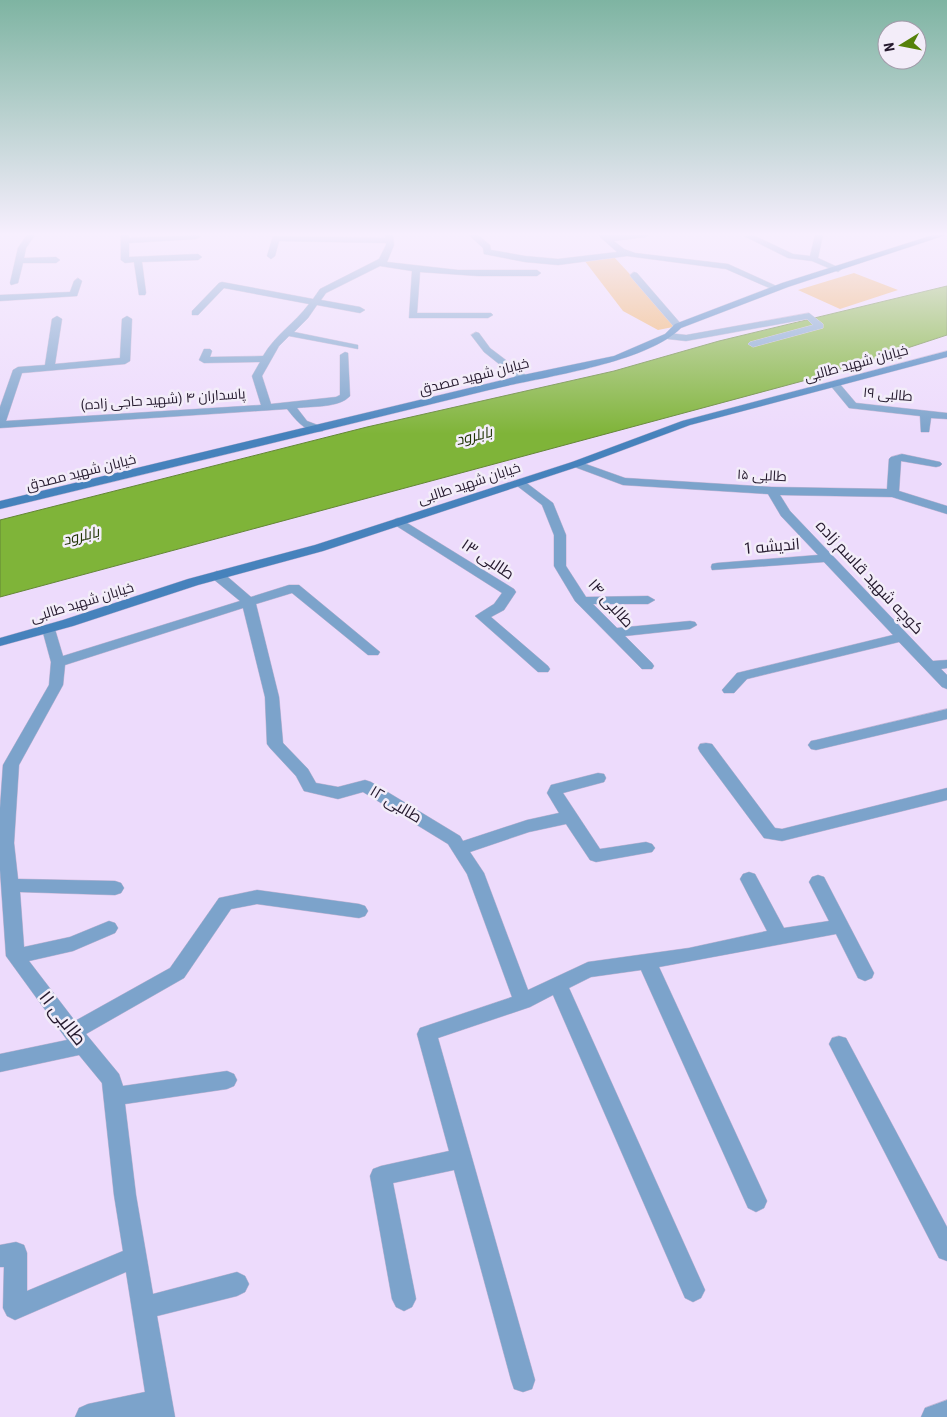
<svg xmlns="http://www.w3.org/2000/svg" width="947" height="1417" font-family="'Roboto Condensed',Cairo,sans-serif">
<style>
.green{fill:#f1b267}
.water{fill:#7fb439;stroke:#648636}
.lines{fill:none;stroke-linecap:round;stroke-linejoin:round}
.street-casing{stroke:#c9b8d7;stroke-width:1}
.secondary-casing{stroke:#c9b8d7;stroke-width:1}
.street{fill:#7ca3cb;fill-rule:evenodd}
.secondary{fill:#4682bc;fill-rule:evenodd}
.labels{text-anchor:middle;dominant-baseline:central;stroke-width:5;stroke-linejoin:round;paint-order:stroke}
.far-street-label{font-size:14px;fill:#251a2e;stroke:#f3edf9}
.far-water-label{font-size:15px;font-style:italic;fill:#1f3302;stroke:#f3edf9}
.street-label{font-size:16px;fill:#251a2e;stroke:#f3edf9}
.near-street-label{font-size:19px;fill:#251a2e;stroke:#f3edf9}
</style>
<rect width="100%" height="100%" fill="#eddbfc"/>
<path class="green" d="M614 257 678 326 658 330 623 311 584 260Z
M854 273 898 290 840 309 798 290Z"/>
<path class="water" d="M947 286V335L825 375 0 597V520L367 427 614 371 719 341Z"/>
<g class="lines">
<g class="street-casing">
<path id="street" d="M27 235H35L26 248 24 258 56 257 60 260 56 263H23L18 283 11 285 10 283 18 248Z
M121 235H129V238L199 235 200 237 196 239 129 243V257L198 254 202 257 198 260 142 262 146 293 145 295H139L134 262 125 263 121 260Z
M385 235H393L394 245 387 262 458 270H537L541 273 537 276H478L420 272 417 313H491L493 315 488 318H409L412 271 380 266 326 293 321 300 360 307 365 310 360 313 317 305 308 318 294 332 358 345V349L289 336 279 346 262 376 271 404 336 397 340 395V355L345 352 348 353 350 396C339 408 313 406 297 408L307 421 323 427 324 429 323 431C307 435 296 420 287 409L0 428V407L13 370 18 367 45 365 52 319 57 316 62 319 55 364 120 358 122 319 127 316 132 319 130 361 125 364 22 373 6 421 261 405 252 376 260 362 204 363 199 360 204 349H210L212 351 210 357 263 356C275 335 295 323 309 304L224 288 198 315H192V311L219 283 222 282 313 299 320 289 379 259 386 245V243L279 241 275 256 271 259 267 256 273 236 385 238Z
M469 235H478L490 245 491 250 525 256 558 259 617 252 598 235H649L645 237 614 241 624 249 635 253 728 264 781 288 780 290H774L726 269 627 256 558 265 525 262 484 254 483 248Z
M753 235 793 254 810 256 815 235H823L818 258 842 269 838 272 812 261 788 258 744 236Z
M634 272 637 273 681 324V328H675L631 277 630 275Z
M78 278 82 281 77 296 0 301V295L70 292 74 281Z
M809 313 823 324V328L753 347 748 344 750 342 813 325 807 319 686 341 668 339 663 336 668 333 686 335Z
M476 332 479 333 490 348 527 376V380H519L484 352 471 335Z
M835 382 839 383 856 403 947 413V419L931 418 929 432H921L920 416 849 408 830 385Z
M902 454 940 462 942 464 940 466 936 467 901 461 899 491 947 506V514L892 497 780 495 790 511 933 661 947 660V668L941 669 947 675V689L942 687 899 642 747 679 734 693H724L722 690 737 673 893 635 824 562 712 570 711 567 712 564 717 563 818 555 781 516 768 494 623 485 572 466 570 464 572 462H580L625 478 772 487 887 489 889 459 891 457Z
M520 479 524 481 553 503 566 535V566L586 597 648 596 655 600 648 604H593L617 628 690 621 695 622 697 625 690 629 625 636 652 663 654 666 652 669H642L575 601 554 566V535L542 505 516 485 514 483Z
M399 518 514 589 516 592 504 610 491 617 548 666 550 669 548 672H538L475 616 494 604 502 593 395 525 393 522 395 519Z
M217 571 222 572 251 597 289 585H299L380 652 378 655H368L292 593 256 604 279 697 283 743 308 769 316 783 338 787 365 780 371 782 460 836 463 841 527 820 559 813 547 793 551 785 598 773 604 774 606 778 604 782 563 793 600 849 646 842 652 844 655 848 652 852 596 862 590 860 566 824 529 832 470 852 484 873 528 990 588 962 689 948 767 931 740 879 743 874 749 872 755 874 784 928 829 921 809 882 812 877 818 875 824 877 874 973 872 978 865 981 858 978 836 934 659 967 767 1201 764 1208 756 1212 748 1208 641 970 591 977 569 988 705 1290 701 1298 693 1302 685 1298 553 995 530 1007 438 1038 535 1380 532 1389 523 1392 514 1389 511 1380 454 1170 393 1183 416 1299 412 1307 404 1311 396 1307 392 1299 370 1176 373 1169 381 1166 449 1151 417 1034 420 1028 512 997 467 874 448 844 363 792 338 799 304 791 296 776 270 748 267 744 265 697 243 608 65 665 63 685 19 765 14 843 18 879 115 881 121 883 124 888 121 893 115 895 20 892 24 947 70 937 109 921 115 923 118 928 115 933 73 951 29 961 75 1021 170 968 219 898 257 890 359 904 365 906 368 911 365 916 359 918 257 904 231 909 184 978 86 1034 119 1074 123 1086 227 1071 234 1074 237 1080 234 1086 227 1089 125 1104 136 1195 153 1294 237 1272 245 1276 249 1284 245 1292 237 1296 157 1316 175 1417H75L79 1408 88 1404 145 1392 126 1272 15 1320 7 1316 3 1308 4 1267H0V1245L16 1242 24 1245 27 1253V1291L123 1251 114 1195 102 1083 79 1055 0 1072V1054L67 1040 6 956 0 870V808L3 765 49 685 51 662 42 629 44 626H54L63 656 240 601 212 578 210 575Z
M947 709V719L816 750 811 749 808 745 811 741 816 740Z
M706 743 712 744 775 828 782 829 947 788V800L782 841 764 838 700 752 698 748 700 744Z
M839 1036 846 1038 947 1227V1261L939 1258 829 1044 832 1038Z
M947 1400V1417H921L925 1408Z"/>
</g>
<g class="secondary-casing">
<path id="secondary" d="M933 235H946L788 287 681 328C645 364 540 377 489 390 326 430 163 470 0 509V501L523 375 614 356 665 334 675 324 782 283Z
M947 351V357L690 425 580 466 323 551 198 585 73 626 0 646V638L63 620 188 579 315 545 572 462 682 421Z"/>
</g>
<use href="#street" class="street"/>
<use href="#secondary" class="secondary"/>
</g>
<linearGradient id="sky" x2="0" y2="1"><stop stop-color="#7eb4a2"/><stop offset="0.54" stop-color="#f7effe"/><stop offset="1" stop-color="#f7effe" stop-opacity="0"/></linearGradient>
<rect width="947" height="434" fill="url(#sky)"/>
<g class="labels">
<g class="far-street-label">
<text transform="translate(856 363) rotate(-15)">خیابان شهید طالبی</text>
<text transform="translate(474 376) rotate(-14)">خیابان شهید مصدق</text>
<text transform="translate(888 394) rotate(5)">طالبی ۱۹</text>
<text transform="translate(163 399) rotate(-4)">پاسداران ۴ (شهید حاجی زاده)</text>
<text transform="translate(81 472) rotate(-14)">خیابان شهید مصدق</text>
<text transform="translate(762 475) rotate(3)">طالبی ۱۵</text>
<text transform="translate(469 483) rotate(-18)">خیابان شهید طالبی</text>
<text transform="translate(82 602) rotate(-17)">خیابان شهید طالبی</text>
</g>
<g class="far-water-label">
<text transform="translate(474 436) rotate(-14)">بابلرود</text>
<text transform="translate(81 536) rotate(-14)">بابلرود</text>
</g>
<g class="street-label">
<text transform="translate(772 546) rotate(-5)">اندیشه 1</text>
<text transform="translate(488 559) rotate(34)">طالبی ۱۳</text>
<text transform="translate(870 577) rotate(47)">کوچه شهید قاسم زاده</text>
<text transform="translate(611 603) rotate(48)">طالبی ۱۴</text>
<text transform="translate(396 804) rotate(31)">طالبی ۱۲</text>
</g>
<g class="near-street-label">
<text transform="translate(63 1018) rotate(52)">طالبی ۱۱</text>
</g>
</g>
<g transform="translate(902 45) rotate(260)"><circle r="24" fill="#f3edf9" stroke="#a199a8"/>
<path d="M0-4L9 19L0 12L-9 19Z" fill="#55810a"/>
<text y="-8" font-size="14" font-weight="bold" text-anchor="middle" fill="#251a2e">N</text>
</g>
</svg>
